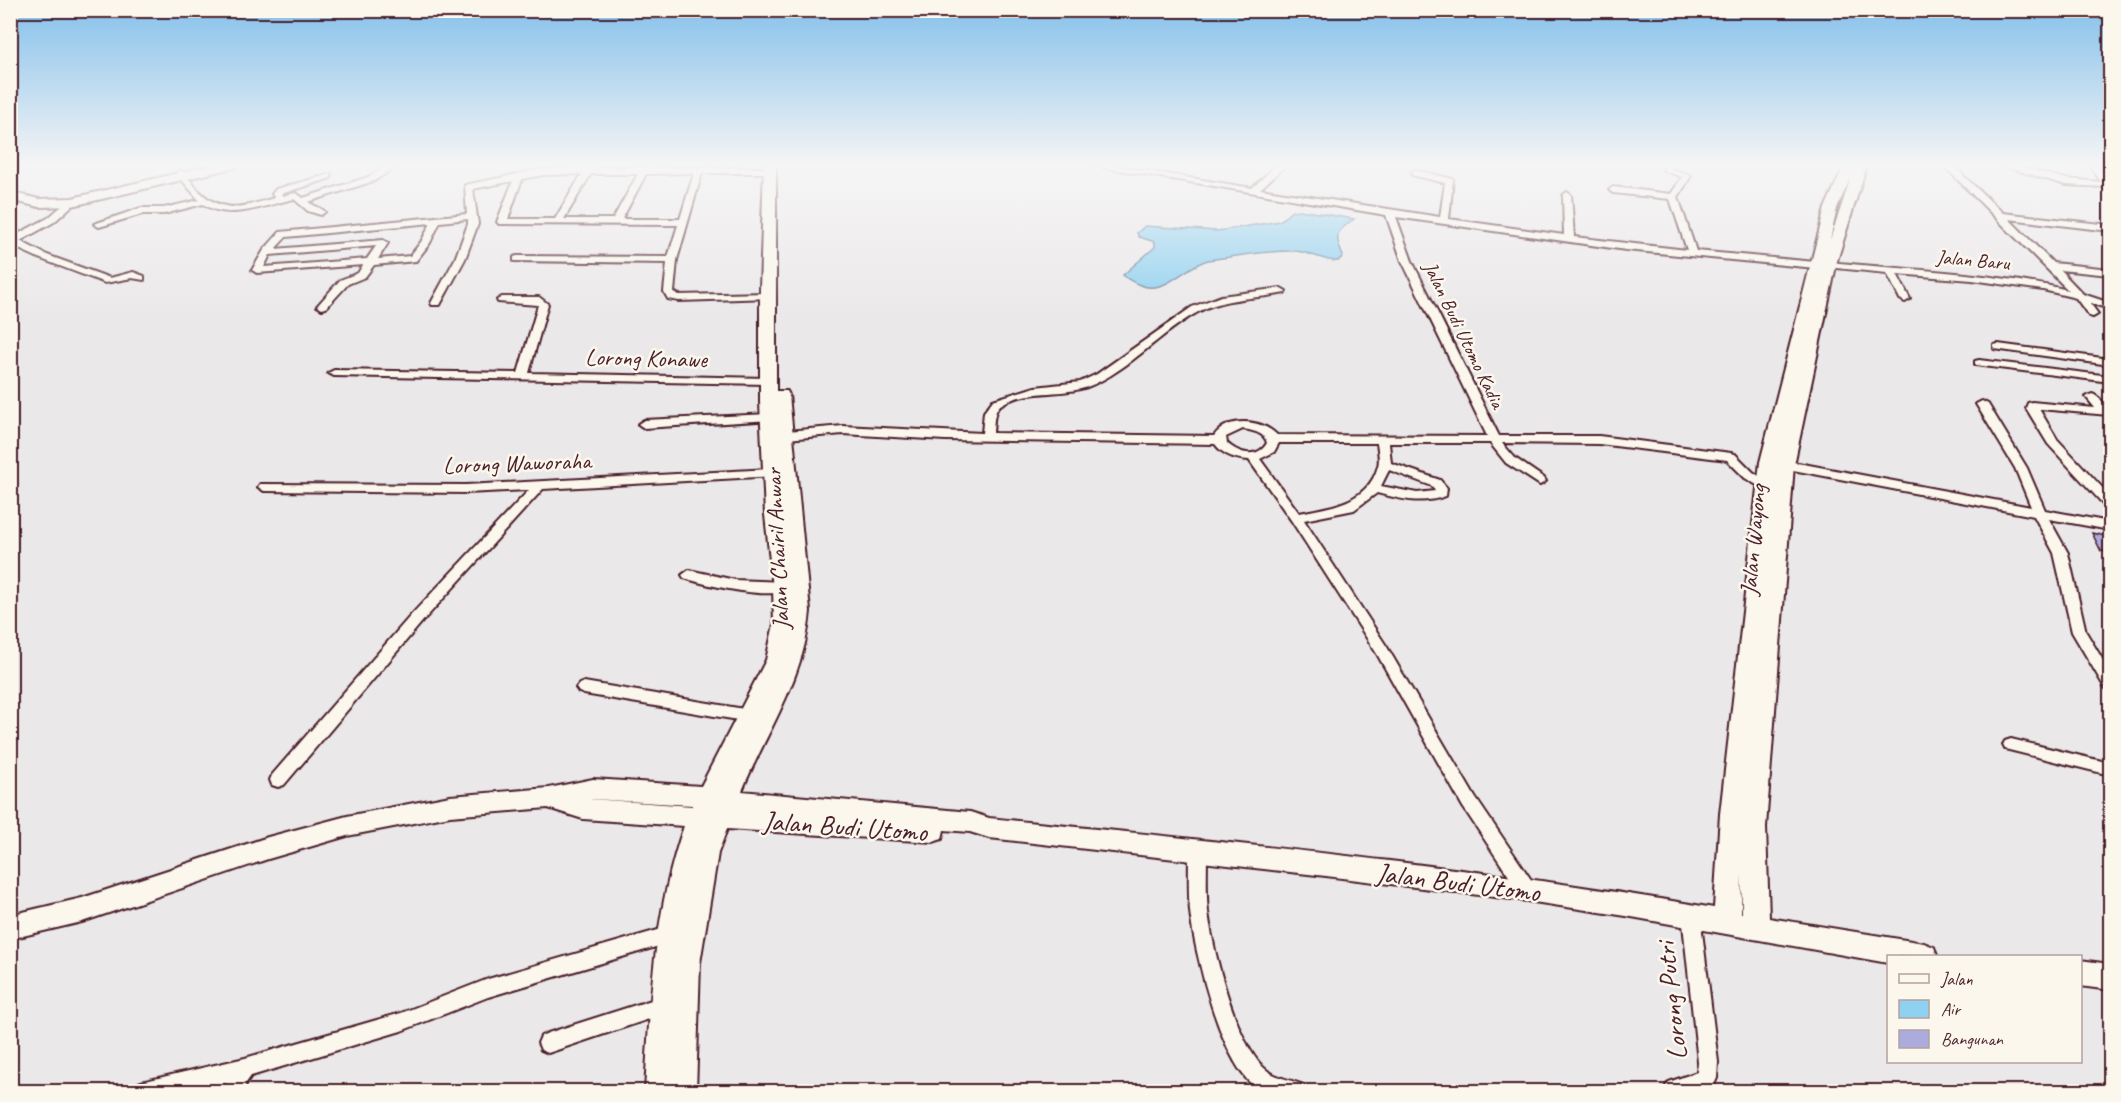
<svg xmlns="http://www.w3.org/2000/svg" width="2121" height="1102" font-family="Caveat,sans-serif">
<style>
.water{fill:#8fd1f0;stroke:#738aa1;stroke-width:1.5}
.building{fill:#abacdd;stroke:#4a1f2b;stroke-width:1.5}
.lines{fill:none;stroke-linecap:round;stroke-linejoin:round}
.street-casing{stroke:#4a1f2b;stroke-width:4}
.secondary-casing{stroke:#4a1f2b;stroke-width:4}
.street{fill:#fbf7ec;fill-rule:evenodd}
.secondary{fill:#fbf7ec;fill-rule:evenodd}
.labels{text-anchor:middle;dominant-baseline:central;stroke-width:5;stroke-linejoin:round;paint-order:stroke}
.far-street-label{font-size:20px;fill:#4a1f2b;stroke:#fbf7ec}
.street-label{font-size:24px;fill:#4a1f2b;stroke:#fbf7ec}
.near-street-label{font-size:28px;fill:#4a1f2b;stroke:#fbf7ec}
</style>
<rect width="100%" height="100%" fill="#ebe8e9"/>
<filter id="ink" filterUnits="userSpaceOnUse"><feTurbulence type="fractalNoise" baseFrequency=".0167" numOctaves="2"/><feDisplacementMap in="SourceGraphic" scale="12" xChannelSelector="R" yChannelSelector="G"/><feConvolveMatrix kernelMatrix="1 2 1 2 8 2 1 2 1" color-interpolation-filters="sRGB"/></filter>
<g filter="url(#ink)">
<path class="water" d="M1300 210 1354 219C1335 232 1334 236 1343 256L1338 261C1325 262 1309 251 1293 251 1265 250 1235 257 1208 260 1184 266 1165 296 1140 285 1133 282 1128 280 1123 275L1155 247V242L1139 237 1137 233 1145 226 1217 231 1280 221 1292 211Z"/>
<path class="building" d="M2092 533 2110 537V553L2101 551Z"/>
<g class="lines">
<g class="street-casing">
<path id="street" d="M390 164H400L374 181 308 202C313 206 321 207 325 212L321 215 308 211 294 199C264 205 231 222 203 204L164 214H142L99 227 94 224 141 208H164L199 200 176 173 180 170C188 175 193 185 199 191 225 216 244 206 275 198L272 194 276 189 331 174V178L281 194 283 196 296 193 303 198 368 177Z
M1083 164H1104L1252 188 1278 164H1287L1260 189 1440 217 1445 183 1412 175 1411 173 1415 170 1453 179 1449 219 1564 235 1563 195 1567 192 1571 195 1574 237 1687 250 1670 199 1613 193 1609 190 1613 187 1671 194 1682 177 1663 170 1665 164H1673L1672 169 1691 176 1678 197 1696 251 1816 262 1821 265 1816 268 1626 250 1396 217 1412 261 1499 436H1599L1731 453 1735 454 1753 472 1772 485 1770 488H1762L1745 478 1727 460 1599 444 1502 443 1515 458 1544 478 1546 481 1540 485 1506 463 1490 443H1389L1391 463 1440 480 1447 488 1446 496C1422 505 1400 499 1377 493L1354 510 1304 520 1387 647 1475 797 1534 884 1537 890 1534 896 1528 898 1522 896 1463 807 1377 654 1291 520 1249 460C1235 459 1223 455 1215 444L945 440 843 434 776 440 770 436 776 432 843 426 982 433 984 412 993 400 1035 387 1080 382 1097 374 1192 307 1221 296 1281 288 1286 291 1285 293C1256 299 1227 297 1200 311 1161 331 1128 372 1087 387 1063 396 1028 389 1002 404 993 409 994 424 993 433L1214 436C1228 416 1261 419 1277 435L1487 436 1402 261 1386 215ZM1243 429C1253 431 1264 432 1267 443 1258 459 1238 454 1227 443L1226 437ZM1279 443H1377C1378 450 1380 460 1378 466 1368 503 1331 507 1299 513L1260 459 1274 452ZM1389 470 1432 486 1435 491 1417 493 1381 486Z
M1942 164H1951L2003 213 2110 225V231L2009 219 2053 263 2110 269V275L2060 270 2083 294 2110 303V309L2090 303 2098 314 2093 317 2089 316 2076 298 2043 290 1972 280 1897 274 1910 299 1905 302 1900 299 1887 273 1826 267 1824 265 1829 262C1909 270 1990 272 2068 290Z
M1996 164H2010L2066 179 2101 182 2089 164H2097L2110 183V190L2105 187 2066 185Z
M589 167 772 168 773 170 769 173H702L677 260 674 292 679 295 767 293 772 296 771 298 679 301 668 299 664 292 667 263 514 261V257L517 256 668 257 678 225 499 224 497 222 513 181 473 189 478 224 465 259 440 305H432L431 303 455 259 468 224V219L440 222 430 243 416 261 374 265 365 277 348 284 326 308 322 309 317 306 340 280 358 273 363 265 257 273 252 270 264 250 280 232 467 214 465 185 543 169ZM694 173 680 219H622L646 174ZM582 174 555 219H508L522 179 543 175ZM591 174H638L613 219H564ZM431 223 421 242 410 256 378 259 388 243 383 240 275 249 286 237ZM376 246 367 259 264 267 270 255Z
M69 200 76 202 54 222 20 241 47 255 110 278 133 272 144 276V280L132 278 105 283 41 259 10 245V238L48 218Z
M502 297H539L548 304 529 373 767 378 773 381 767 384 334 376 328 373 334 370 518 373 538 305 498 302 497 300Z
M1998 344 2110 359V365L1994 349V345Z
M1979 360 2110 376V382L1975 365V361Z
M2092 394C2099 396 2111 409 2109 415L2039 409 2057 439 2110 496V507L2105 506 2048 444 2026 408 2028 403 2032 402 2095 408 2086 397Z
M1982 401 1988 404 2027 468 2045 510 2110 522V530L2049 519 2068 553 2086 632 2110 672V690L2105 688 2072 632 2054 553 2034 516 1777 467 1771 463 1777 459 2031 507 2015 468 1976 404Z
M769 414 775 418 773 420 644 428 638 424 644 420Z
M771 469 775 470 777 473 775 476 543 489 422 622 284 785 278 787 272 785 270 780 272 775 412 614 529 490 466 493 264 491 258 487 260 484 466 485Z
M689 570 735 580 783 582 790 587C777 603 703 584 684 578L682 575Z
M584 682 750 710 756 712 758 716 756 720 750 722 584 694 579 692 576 688 579 684Z
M2011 739 2110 763V775L2005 749 2003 745 2005 741Z
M1198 845 1204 847 1207 852C1207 872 1206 892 1208 912 1213 951 1235 1038 1262 1066 1273 1078 1290 1079 1303 1085L1306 1092C1291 1092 1270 1095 1257 1088 1222 1067 1194 951 1190 911 1188 892 1189 872 1189 852L1192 847Z
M1691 907 1697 909 1700 915 1718 1062 1717 1078 1714 1085 1701 1092H1662L1669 1082 1697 1072 1698 1062 1682 915 1685 909Z
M672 926 679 928 681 934 679 940 488 997 401 1031 251 1076 246 1083 244 1092H224L226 1083 187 1092H131L134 1085 141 1082 245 1058 401 1013 488 979Z
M664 996 671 998 674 1005 671 1012 664 1014 548 1053 541 1050 538 1043 541 1036 548 1033Z"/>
</g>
<g class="secondary-casing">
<path id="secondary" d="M217 164H239L237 167 72 206 39 207 10 200V192L39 199 72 198Z
M764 164H776V391H787L789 395 810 611C805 678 767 730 742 791L970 812 989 818C1231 843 1474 866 1714 908L1720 814 1760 462 1825 208 1844 166 1848 165 1854 168 1855 164H1867L1837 261 1794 465 1766 827 1769 918 1924 943 1934 947 1937 956H1888V963L1626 916 1527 901 1326 876 989 838 970 832 944 830 942 839 933 842 727 829 718 853 700 963 696 1092H645C650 1002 654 911 684 826L583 819 548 808 450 816 347 836 268 859 82 922 10 939V915L82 898 268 837 347 816 450 796 549 788 593 779 701 786 766 660 774 624 773 588 765 515 760 402V289ZM1851 177 1830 240 1837 208ZM590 799H593L692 805V806ZM1742 875V913H1741Z
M2080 960 2110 964V990L2080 986Z"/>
</g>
<use href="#street" class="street"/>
<use href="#secondary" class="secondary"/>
</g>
</g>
<linearGradient id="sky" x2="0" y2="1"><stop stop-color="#84c0eb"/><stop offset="0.52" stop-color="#f6f5f5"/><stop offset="1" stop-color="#f6f5f5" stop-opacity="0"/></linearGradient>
<rect width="2121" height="318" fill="url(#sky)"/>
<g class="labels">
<g class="far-street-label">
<text transform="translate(1973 260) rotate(5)">Jalan Baru</text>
<text transform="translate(1464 335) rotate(64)">Jalan Budi Utomo Kadia</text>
</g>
<g class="street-label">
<text transform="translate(646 358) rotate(1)">Lorong Konawe</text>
<text transform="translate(517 463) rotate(-2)">Lorong Waworaha</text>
<text transform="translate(1753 540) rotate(-85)">Jalan Wayong</text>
<text transform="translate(777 549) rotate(-93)">Jalan Chairil Anwar</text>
</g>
<g class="near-street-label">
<text transform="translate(845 826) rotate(4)">Jalan Budi Utomo</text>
<text transform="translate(1458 882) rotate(7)">Jalan Budi Utomo</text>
<text transform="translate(1671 1001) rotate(-96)">Lorong Putri</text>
</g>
</g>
<rect width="2121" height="1102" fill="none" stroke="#fbf7ec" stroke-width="36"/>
<rect x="18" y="18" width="2085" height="1066" fill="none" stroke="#4a1f2b" stroke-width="2" filter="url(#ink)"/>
<rect x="1887" y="955" width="195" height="108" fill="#fbf7ec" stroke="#b4a19f" stroke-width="1.5"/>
<rect x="1899" y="974" width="30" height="9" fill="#fbf7ec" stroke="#b4a19f" stroke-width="1.5"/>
<text x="1941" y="985" font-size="18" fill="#4a1f2b">Jalan</text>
<rect x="1899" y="1000" width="30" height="18" fill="#8fd1f0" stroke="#b4a19f" stroke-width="1.5"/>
<text x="1941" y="1015" font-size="18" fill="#4a1f2b">Air</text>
<rect x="1899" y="1030" width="30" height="18" fill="#abacdd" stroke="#b4a19f" stroke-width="1.5"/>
<text x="1941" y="1045" font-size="18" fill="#4a1f2b">Bangunan</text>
</svg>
